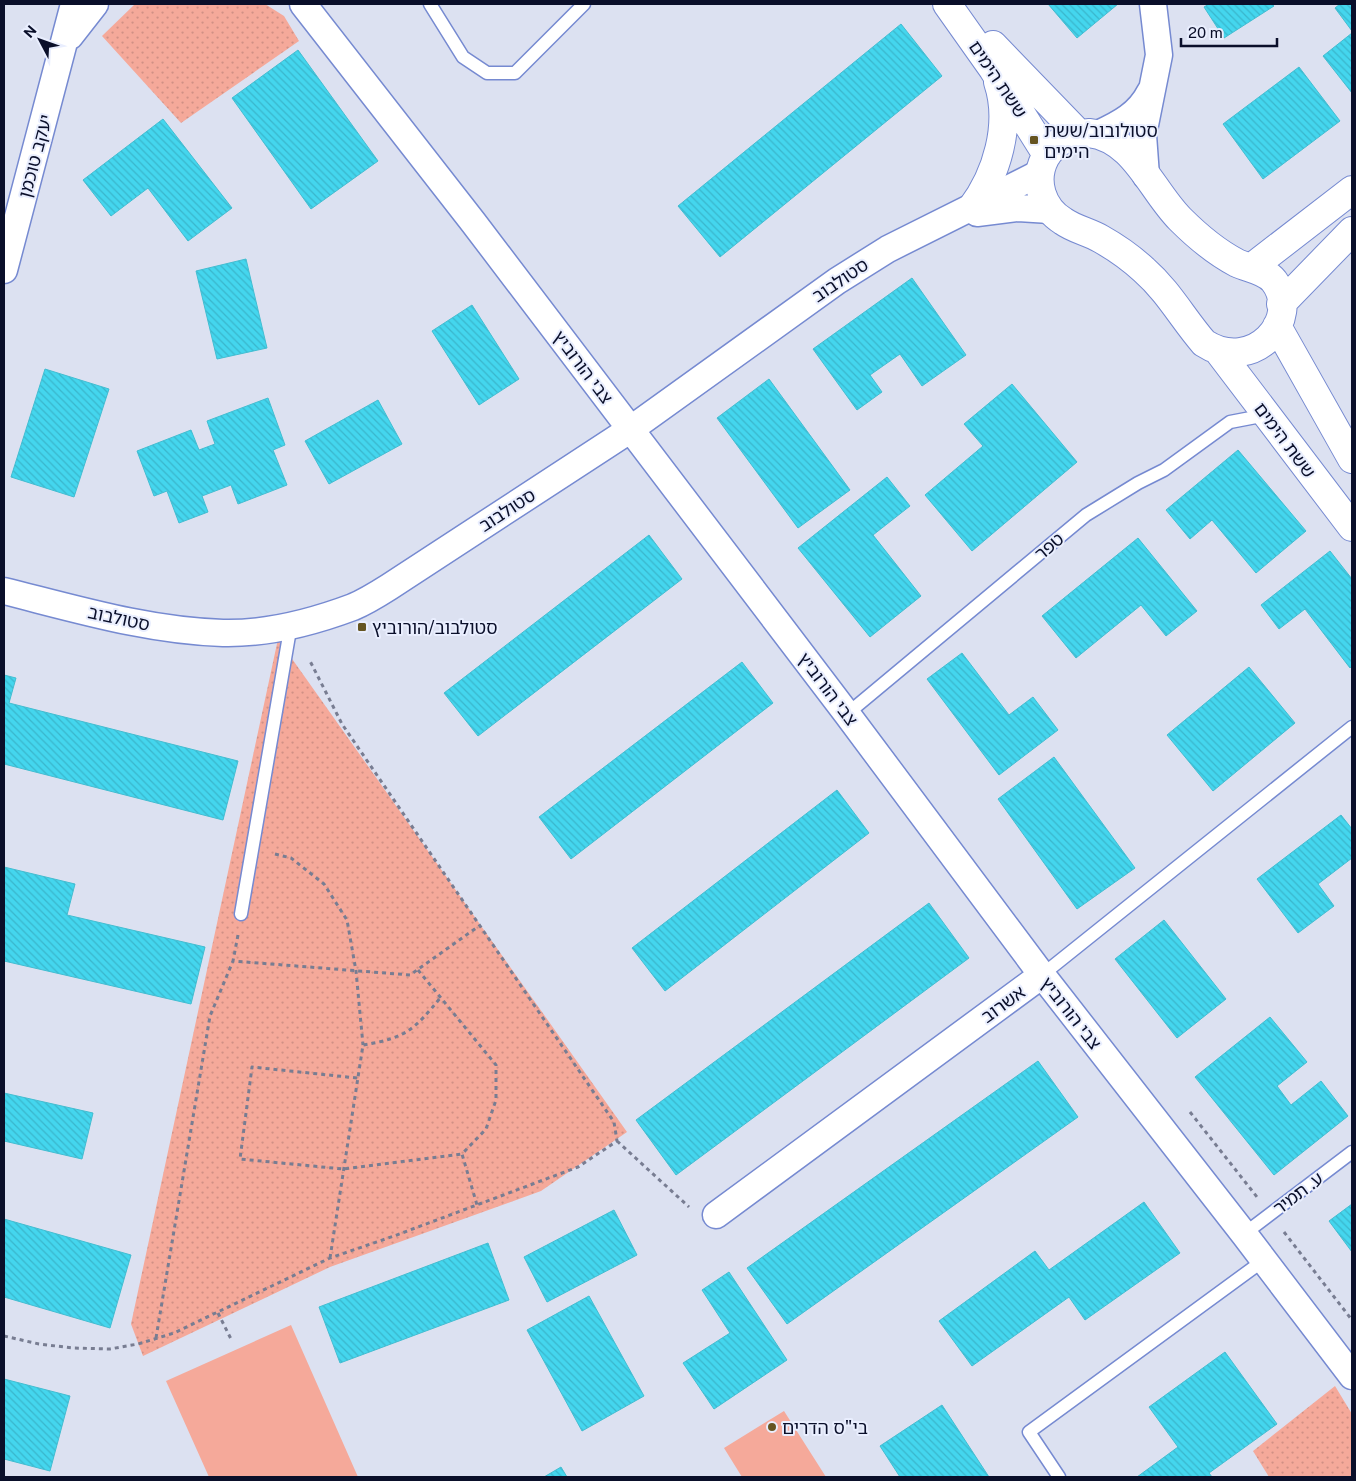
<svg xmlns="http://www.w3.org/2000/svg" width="1356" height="1481" font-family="'Public Sans','Noto Sans Hebrew',sans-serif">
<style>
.green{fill:#f5a99a}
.park{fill:url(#park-dots)}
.building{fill:url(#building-back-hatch);stroke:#43bdd1}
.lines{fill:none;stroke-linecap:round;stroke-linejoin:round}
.lane-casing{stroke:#768ad1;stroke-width:15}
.street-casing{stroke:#768ad1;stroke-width:29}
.secondary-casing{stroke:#768ad1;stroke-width:30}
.path{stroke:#787d92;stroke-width:3;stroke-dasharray:4 4;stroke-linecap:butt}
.lane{stroke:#fff;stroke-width:12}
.street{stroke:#fff;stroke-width:26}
.secondary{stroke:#fff;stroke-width:28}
.poi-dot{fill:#655421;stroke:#e9eefe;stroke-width:2}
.labels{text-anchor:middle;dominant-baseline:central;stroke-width:4;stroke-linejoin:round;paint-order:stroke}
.street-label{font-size:18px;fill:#0a0f2a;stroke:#e9eefe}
.poi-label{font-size:18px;fill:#0a0f2a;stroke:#e9eefe;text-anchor:start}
</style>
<defs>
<pattern id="park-dots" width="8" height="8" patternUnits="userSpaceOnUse" patternTransform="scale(1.25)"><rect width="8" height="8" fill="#f5a99a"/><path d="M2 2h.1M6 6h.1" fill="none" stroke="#d19085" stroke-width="1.8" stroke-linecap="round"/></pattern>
<pattern id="building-back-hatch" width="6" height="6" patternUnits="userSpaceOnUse" patternTransform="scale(1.25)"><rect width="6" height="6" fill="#44d6ee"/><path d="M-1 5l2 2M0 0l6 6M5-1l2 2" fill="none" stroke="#3ab6cc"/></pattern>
</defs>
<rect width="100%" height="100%" fill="#dce1f1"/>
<path class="green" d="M291 1325 358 1477H209L166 1381Z
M784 1411 826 1477H742L724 1448Z"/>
<path class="park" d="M135 4H265L284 16 299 41 181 123 102 36Z
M278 639 627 1132 541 1191 330 1267 143 1356 131 1324Z
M1335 1386 1352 1414V1477H1269L1253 1451Z"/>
<path class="building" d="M1048 4H1118L1077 38Z
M1209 4H1272L1274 6 1224 38 1204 7Z
M1340 4H1352V31L1335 8Z
M901 24 942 76 720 257 678 206Z
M1352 33V93L1323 56Z
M298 50 378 161 311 209 232 98Z
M1299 67 1340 121 1263 179 1223 124Z
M163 119 232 208 188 241 148 188 111 216 83 180Z
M246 259 267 348 217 359 196 271Z
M912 278 966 355 922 386 900 354 870 375 882 392 857 410 813 349Z
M472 305 519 379 479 405 432 331Z
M45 369 109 389 74 497 11 477Z
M769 379 850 490 798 528 717 418Z
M1012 384 1077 462 972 551 925 495 983 446 964 424Z
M268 398 285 445 273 450 287 485 238 504 231 485 202 496 208 512 179 523 167 491 154 496 137 451 191 430 199 450 215 444 207 421Z
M378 400 402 444 329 484 305 441Z
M1238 450 1306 531 1256 573 1212 520 1190 539 1166 510Z
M887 477 910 506 873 535 921 596 870 637 798 548Z
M649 535 682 579 478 736 444 693Z
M1138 538 1197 611 1166 636 1141 605 1076 658 1042 616Z
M1330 551 1352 579V666L1350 668 1305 609 1279 629 1261 605Z
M962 653 1009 715 1033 697 1058 730 999 775 927 679Z
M742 662 773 703 571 859 539 817Z
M1249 667 1295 723 1213 791 1167 735Z
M4 675 16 678 9 703 238 761 223 820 4 764Z
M1054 757 1135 868 1077 909 998 799Z
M837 790 869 833 665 991 632 948Z
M1341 815 1352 829V858L1318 884 1334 906 1298 933 1257 879Z
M4 867 75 884 67 915 205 947 191 1004 4 961Z
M929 903 969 958 676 1175 636 1120Z
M1164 920 1226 999 1177 1038 1115 959Z
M1270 1017 1307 1062 1277 1086 1291 1105 1321 1081 1348 1116 1274 1175 1195 1077Z
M1038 1061 1078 1117 787 1324 747 1268Z
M4 1093 93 1113 82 1159 4 1141Z
M1144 1202 1180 1253 1085 1320 1069 1297 972 1366 939 1321 1035 1251 1049 1270Z
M1352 1204V1252L1329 1221Z
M614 1210 637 1255 547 1302 524 1257Z
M4 1219 131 1255 110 1328 4 1297Z
M488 1243 509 1300 340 1363 319 1307Z
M729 1272 787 1360 714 1409 683 1363 730 1333 702 1290Z
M589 1296 644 1396 582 1431 527 1330Z
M1225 1352 1277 1424 1209 1473 1212 1477H1137L1178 1447 1149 1407Z
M4 1379 70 1396 50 1471 4 1459Z
M942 1405 989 1477H900L880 1446Z
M561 1467 567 1477H544Z"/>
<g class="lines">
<g class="lane-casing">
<path id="lane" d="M430 4 463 57 487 73H515L584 4
M847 714 1086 515 1138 483 1164 470 1230 422 1256 417 1267 420
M241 914 291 624
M1042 975 1352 727
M1244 1234 1352 1152
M1059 1477 1029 1432 1264 1260"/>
</g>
<g class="street-casing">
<path id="street" d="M303 4 473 222 847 714 1042 975 1244 1234 1352 1376
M70 36 95 4
M1098 134C1120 124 1139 114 1150 92
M1146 176 1143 135 1159 55 1153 4
M977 213 1018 208 1050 210
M4 270 74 4
M4 591C76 609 149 631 223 633 266 634 313 622 353 607 365 602 378 594 389 587L631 429 837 281 888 249 1040 173
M716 1215 1042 975"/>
</g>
<g class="secondary-casing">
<path id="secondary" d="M947 4 993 69 1047 155
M993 45 1079 134
M1089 133C1134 138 1151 190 1180 219 1197 236 1216 252 1237 263 1250 269 1265 270 1274 281 1303 319 1253 375 1204 343 1183 319 1169 292 1144 270 1131 258 1117 248 1101 239 1089 232 1074 229 1063 221 1042 208 1033 181 1045 158 1054 142 1070 134 1089 133Z
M971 209C997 175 1012 124 998 82
M1251 268 1352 190
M1281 304 1352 231
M1277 326 1352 459
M1219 352 1352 527"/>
</g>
<path class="path" d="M275 854 291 858 324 884 347 920 356 971 363 1045
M238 935 233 961 410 975 479 926
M418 970 496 1065V1100L486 1129 462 1154 477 1205
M357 1078 252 1067 240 1159 343 1169 462 1154
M1190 1112 1257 1197
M617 1141 689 1207
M1284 1232 1352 1320
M330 1258 363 1045C406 1038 414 1030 441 997
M218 1313 232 1341
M4 1336 39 1344 73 1348 110 1349 138 1344 174 1333 330 1258 394 1236 578 1167 617 1141 614 1122 342 724 309 659
M156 1338 210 1016 233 961"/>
<use href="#lane" class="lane"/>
<use href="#street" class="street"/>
<use href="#secondary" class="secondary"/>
</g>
<g class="poi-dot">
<rect x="1029" y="135" width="10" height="10" rx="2.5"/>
<rect x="357" y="622" width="10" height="10" rx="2.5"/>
<circle cx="772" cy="1427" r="5"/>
</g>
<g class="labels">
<g class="street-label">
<text transform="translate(998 79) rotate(56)">ששת הימים</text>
<text transform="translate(35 156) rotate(-75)">יעקב טוכמן</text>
<text transform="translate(840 280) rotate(-34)">סטולבוב</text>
<text transform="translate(583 367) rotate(53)">צבי הורוביץ</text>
<text transform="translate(1285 440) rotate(53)">ששת הימים</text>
<text transform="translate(507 510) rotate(-33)">סטולבוב</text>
<text transform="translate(1049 546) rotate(-40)">טפר</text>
<text transform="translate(119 618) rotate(12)">סטולבוב</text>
<text transform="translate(828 689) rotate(53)">צבי הורוביץ</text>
<text transform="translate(1003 1004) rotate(-36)">אשרוב</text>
<text transform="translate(1071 1013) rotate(52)">צבי הורוביץ</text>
<text transform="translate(1298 1193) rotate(-37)">ע. תמיר</text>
</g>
<g class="poi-label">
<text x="1044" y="130">סטולובוב/ששת<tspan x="1044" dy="21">הימים</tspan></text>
<text x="372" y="627">סטולבוב/הורוביץ</text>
<text x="782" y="1427">בי"ס הדרים</text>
</g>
</g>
<rect width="1356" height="1481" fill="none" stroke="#0a0f2a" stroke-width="10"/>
<g transform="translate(40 40) rotate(311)" stroke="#e9eefe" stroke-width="4" paint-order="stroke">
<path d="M0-4L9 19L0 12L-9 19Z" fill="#0a0f2a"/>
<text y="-8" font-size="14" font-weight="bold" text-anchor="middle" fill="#0a0f2a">N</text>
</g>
<path d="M1181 38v8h96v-8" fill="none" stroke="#0a0f2a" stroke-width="2.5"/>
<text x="1188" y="38" font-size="15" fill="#0a0f2a" stroke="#e9eefe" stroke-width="4" paint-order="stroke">20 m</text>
</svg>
